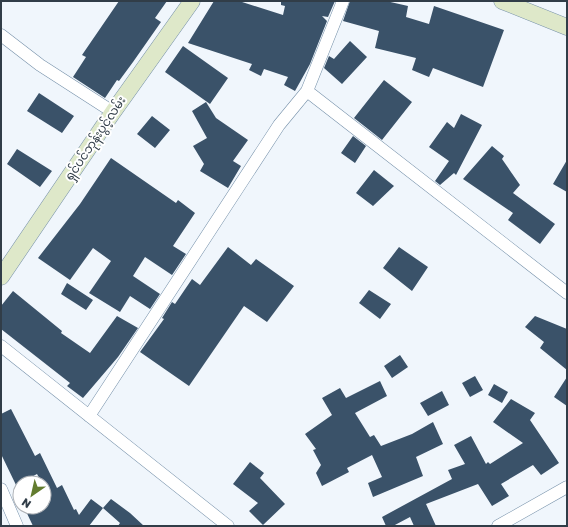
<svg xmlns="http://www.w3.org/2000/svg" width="568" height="527" font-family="'Golos Text','Noto Sans Myanmar',sans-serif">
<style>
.building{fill:#3a5269}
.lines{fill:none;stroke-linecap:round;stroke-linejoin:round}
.street-casing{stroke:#7590a9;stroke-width:13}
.secondary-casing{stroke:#7590a9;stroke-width:17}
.street{stroke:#fff;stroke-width:12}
.secondary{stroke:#dee8c9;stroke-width:16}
.labels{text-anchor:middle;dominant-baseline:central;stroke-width:4;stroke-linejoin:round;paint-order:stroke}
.street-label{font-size:12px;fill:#313d48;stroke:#fff}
</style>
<rect width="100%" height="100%" fill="#f0f6fc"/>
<path class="building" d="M119 1H167L155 18 161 22 133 62 119 81 117 80 105 98 73 77 86 57 82 55Z
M214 1H239L283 15 285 6 281 5V1H335L328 17 322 16 327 21 310 64 295 91 284 85 288 77 264 69 261 76 249 70 252 64 188 43Z
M350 1H386L408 6 406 17 429 24 434 6 504 30 483 87 433 68 429 77 412 70 416 58 375 48 379 31 343 21Z
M350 41 367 57 342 84 324 68 329 56 334 59Z
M183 46 228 78 210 104 165 72Z
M384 80 412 102 382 140 354 118Z
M39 93 74 116 62 133 27 111Z
M206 102 216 118 248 140 233 161 241 166 228 188 200 171 204 164 193 146 207 138 192 111Z
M461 114 482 125 456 175 454 173 440 185 435 181 449 161 429 147 447 122 454 128Z
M152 116 170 130 155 148 137 134Z
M353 136 366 146 355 163 341 153Z
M492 146 504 156 502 159 520 185 513 193 555 224 540 244 508 220 513 213 463 179Z
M17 149 52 171 40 187 7 164Z
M111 158 176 203 178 200 195 213 173 246 186 254 172 275 145 257 133 276 160 294 150 309 130 296 120 312 89 293 111 261 93 248 70 280 38 258 80 204Z
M567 160V192L553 184Z
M374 170 394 186 373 206 356 193Z
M228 247 251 265 256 259 294 286 267 322 244 306 189 386 140 352 164 319 162 318 172 302 175 304 192 279 200 285Z
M399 247 428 267 412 291 383 268Z
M67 283 93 300 86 310 61 294Z
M369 290 391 304 380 319 359 303Z
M13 291 62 331 61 333 90 353 117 316 138 328 118 357 83 398 67 386 70 383 1 329V306Z
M535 316 567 329V370L540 348 544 342 525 327Z
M400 355 408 367 392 378 384 366Z
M475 376 483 390 470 397 462 383Z
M567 377V406L554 397Z
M380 381 387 396 355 413 370 437 374 435 381 446 412 434 433 422 443 444 416 457 423 476 373 497 368 483 382 477 372 455 347 468 349 472 322 486 316 473 321 465 313 450 316 449 305 434 332 415 322 398 340 388 346 398Z
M494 384 508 392 502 403 488 395Z
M442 391 449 405 428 416 420 403Z
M511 399 535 413 530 420 559 463 541 475 533 465 501 484 509 496 492 506 478 484 426 504 436 526H414L410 517 393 526H386L382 517 452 479 448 470 465 464 454 445 471 436 486 464 488 462 490 464 523 443 493 422Z
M11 409 35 456 40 453 57 488 62 485 74 510 76 509 79 515 91 499 103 508 89 526H33L24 507H44V483H42L37 474 16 485 1 454V414Z
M250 462 264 473 260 478 285 504 263 525 249 511 258 503 233 484Z
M111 499 130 513 144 526H118L120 523 103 508Z"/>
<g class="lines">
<g class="street-casing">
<path id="street" d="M1 35 40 65 113 112
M307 91 567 293
M1 346 228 526
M89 416 279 125 307 91 343 1
M1 489 17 526
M498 526 567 487"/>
</g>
<g class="secondary-casing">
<path id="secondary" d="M502 1 567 27
M1 277 113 112 192 1"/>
</g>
<use href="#street" class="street"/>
<use href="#secondary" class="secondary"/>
</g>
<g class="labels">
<g class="street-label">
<text transform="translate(95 138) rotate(-56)">ရှင်ပင်ဘုန်းပွင့်လမ်း</text>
</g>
</g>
<rect width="568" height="527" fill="none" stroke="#313d48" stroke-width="4"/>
<g transform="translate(32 495) rotate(214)"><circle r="19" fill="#ffffff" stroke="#adb1b6"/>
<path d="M0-3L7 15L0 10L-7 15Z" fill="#637c2f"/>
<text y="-6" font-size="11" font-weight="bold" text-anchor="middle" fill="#313d48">N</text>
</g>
</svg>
